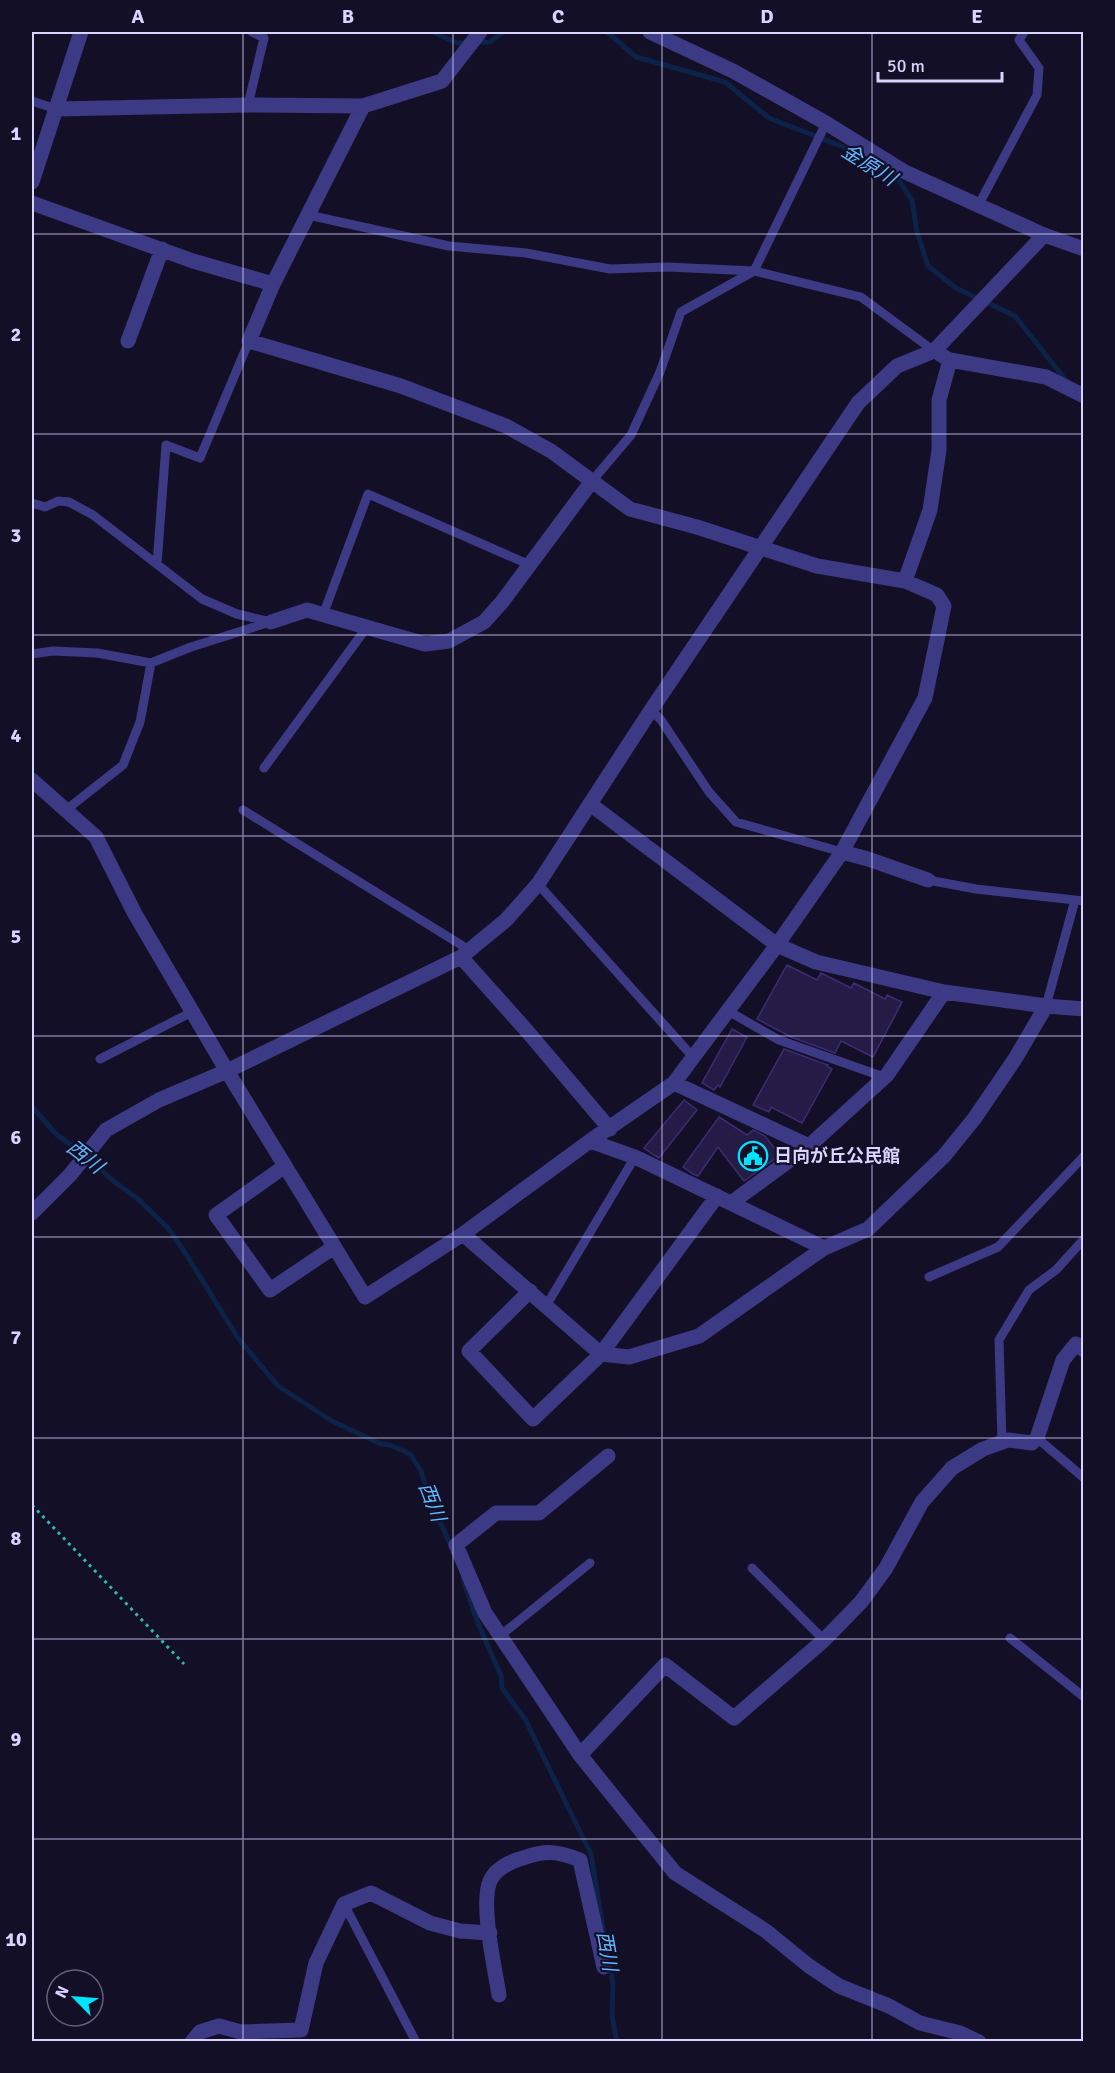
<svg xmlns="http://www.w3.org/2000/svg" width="1115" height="2073" font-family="Signika,'Noto Sans JP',sans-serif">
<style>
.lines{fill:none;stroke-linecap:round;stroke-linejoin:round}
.stream{stroke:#0c2248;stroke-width:5}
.building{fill:#241b47;stroke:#3b2d73;stroke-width:1.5}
.path{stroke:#2fb8b0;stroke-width:3;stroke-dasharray:3 4.5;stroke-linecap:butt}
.service{stroke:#3d3a85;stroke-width:9}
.minor{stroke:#3d3a85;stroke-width:15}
.tertiary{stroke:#3d3a85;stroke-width:15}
.grid{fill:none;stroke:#d9d4ff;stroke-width:1.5;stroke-opacity:0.55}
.labels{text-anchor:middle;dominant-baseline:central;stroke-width:4.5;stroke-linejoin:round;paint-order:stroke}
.poi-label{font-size:18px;font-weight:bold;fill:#d9d4ff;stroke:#130f26;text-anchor:start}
.water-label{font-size:20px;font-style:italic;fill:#62b6ff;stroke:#130f26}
.neatline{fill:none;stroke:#d9d4ff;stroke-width:2}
.grid-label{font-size:20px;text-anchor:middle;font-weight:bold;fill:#d9d4ff}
</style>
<rect width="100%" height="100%" fill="#130f26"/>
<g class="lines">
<path class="stream" d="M433 32 457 43 490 42 504 32
M607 32 636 57 725 82 769 118 846 148 898 179 912 200 917 232 928 266 956 288 1015 316 1068 383
M32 1107 57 1135 85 1155 112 1180 138 1199 168 1228 184 1251 238 1338 278 1386 332 1421 381 1444 390 1445 410 1454 421 1471 430 1500 452 1548
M463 1579 477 1621 501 1676 502 1688 525 1719 591 1854 605 1941
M610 1965 613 1984 612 2016 617 2042"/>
</g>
<path class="building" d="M787 965 817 980 821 973 851 988 854 983 885 999 887 995 902 1002 873 1057 841 1041 835 1053 791 1037 757 1019Z
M732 1029 747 1037 720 1087 718 1085 714 1090 702 1083Z
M784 1049 828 1065 827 1066 832 1069 802 1123 771 1107 769 1112 753 1105Z
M684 1100 697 1110 659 1158 654 1155 644 1148Z
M719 1117 747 1135 753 1130 765 1136 780 1155 744 1181 718 1147 698 1176 693 1174 683 1167Z"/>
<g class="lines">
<path class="path" d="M32 1505 184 1664"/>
<path class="service" d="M32 101 56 109
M248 105 264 38 252 32
M978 206 1037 95 1039 68 1019 40 1024 32
M308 215 449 246 526 253 610 269 667 267 754 271 861 297 934 351
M592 481 631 435 660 372 681 312 754 271 826 123
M32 503 45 507 58 501 69 502 93 515 202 599 237 614 271 622
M157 564 166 445 200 458 249 341
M323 615 368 494 530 565
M32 654 53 651 97 653 151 663 191 647 270 622
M651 710 661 720 709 792 736 822 842 852
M264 768 367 627
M66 810 123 765 140 722 151 663
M243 810 471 951
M928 880 976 889 1084 901
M538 884 693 1057
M1046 1006 1075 900
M728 1011 779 1040 884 1077
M100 1059 192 1012
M929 1277 998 1247 1084 1156
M546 1306 635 1157
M1037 1438 1084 1478
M1002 1442 999 1340 1029 1290 1056 1270 1084 1239
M752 1568 824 1640
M500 1636 590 1563
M1010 1638 1084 1697
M344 1904 416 2042"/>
<path class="minor" d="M650 32 733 71 826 123 905 172 1044 235 1084 249
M363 106 273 284 249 341 401 386 506 426 551 451 630 509 697 527 817 566 905 581 930 510 939 450V400L950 360
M56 109 248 105 363 106 442 81 480 32
M32 182 81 32
M32 203 193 261 273 284
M128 341 162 249
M941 355 950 360 1046 377 1084 396
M271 622 307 610 425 644 449 641 484 622 502 602 592 481
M32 780 96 837 135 914 227 1071 365 1297 463 1234 590 1141 674 1083 777 945 842 852 925 698 944 606 937 595 905 581
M590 804 777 945 816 962 944 992 1046 1006 1084 1009
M842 852 868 859 928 880
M461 957 527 1031 610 1129
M674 1083 809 1146
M590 1141 635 1157 824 1248
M285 1166 216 1215 270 1290 334 1247
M731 1203 809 1146 887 1075 944 992
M32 1213 70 1175 106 1130 159 1100 227 1071 461 957 506 920 538 884
M463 1234 601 1354 629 1357 699 1336 824 1248 868 1229 944 1156 974 1119 1015 1059 1046 1006
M530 1291 469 1351 533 1419 601 1354 717 1196
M608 1456 539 1513H496L456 1545 485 1613 580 1755 675 1873 766 1931 809 1966 839 1986 889 2006 920 2023 960 2033 979 2042
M580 1755 665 1665 734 1718 824 1640 861 1602 886 1568 922 1502 952 1468 983 1449 1008 1440 1032 1443 1037 1438 1063 1360 1076 1344 1084 1350
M499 1995C495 1969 480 1904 490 1881 495 1869 511 1861 523 1858 546 1850 557 1851 580 1860L604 1967
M192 2042 200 2032 219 2026 241 2032 301 2030 316 1963 344 1904 371 1893 430 1923 460 1931 490 1933"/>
<path class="tertiary" d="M538 884 651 710 858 403 897 366 934 351 1044 235"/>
</g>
<path class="grid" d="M243 32V2042M453 32V2042M662 32V2042M872 32V2042M32 234H1084M32 434H1084M32 635H1084M32 836H1084M32 1036H1084M32 1237H1084M32 1438H1084M32 1639H1084M32 1839H1084"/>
<defs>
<g id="civic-ring" transform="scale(1.5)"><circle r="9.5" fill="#130f26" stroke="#00e5ff" stroke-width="1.5"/><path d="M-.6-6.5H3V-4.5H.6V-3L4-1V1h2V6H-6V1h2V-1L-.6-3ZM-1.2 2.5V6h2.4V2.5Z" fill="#00e5ff"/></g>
</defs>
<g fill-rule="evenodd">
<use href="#civic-ring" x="753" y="1156"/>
</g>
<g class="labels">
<g class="poi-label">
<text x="774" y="1156">日向が丘公民館</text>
</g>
<g class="water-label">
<text transform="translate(869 165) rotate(32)">金原川</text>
<text transform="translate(85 1157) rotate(38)">西川</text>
<text transform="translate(432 1502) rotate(69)">西川</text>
<text transform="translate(607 1951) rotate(80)">西川</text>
</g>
</g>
<rect width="1115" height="2073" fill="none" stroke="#130f26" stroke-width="66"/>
<g transform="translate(75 1998) rotate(295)"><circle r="28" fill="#130f26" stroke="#625e7d" stroke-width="1.5"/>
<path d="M0-4.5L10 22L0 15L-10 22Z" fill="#00e5ff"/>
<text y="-9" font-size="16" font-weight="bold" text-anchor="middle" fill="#d9d4ff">N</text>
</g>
<path d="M878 72v9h124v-9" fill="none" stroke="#d9d4ff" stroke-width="3"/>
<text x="887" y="72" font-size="18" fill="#d9d4ff" stroke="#130f26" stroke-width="4.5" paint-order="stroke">50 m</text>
<rect x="33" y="33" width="1049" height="2007" class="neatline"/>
<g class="grid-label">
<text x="138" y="23">A</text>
<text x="348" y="23">B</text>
<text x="558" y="23">C</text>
<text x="767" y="23">D</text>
<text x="977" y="23">E</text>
<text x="16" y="140">1</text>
<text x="16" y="341">2</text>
<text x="16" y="542">3</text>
<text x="16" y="742">4</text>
<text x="16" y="943">5</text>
<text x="16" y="1144">6</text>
<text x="16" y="1344">7</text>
<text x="16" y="1545">8</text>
<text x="16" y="1746">9</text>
<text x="16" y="1946">10</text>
</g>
</svg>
